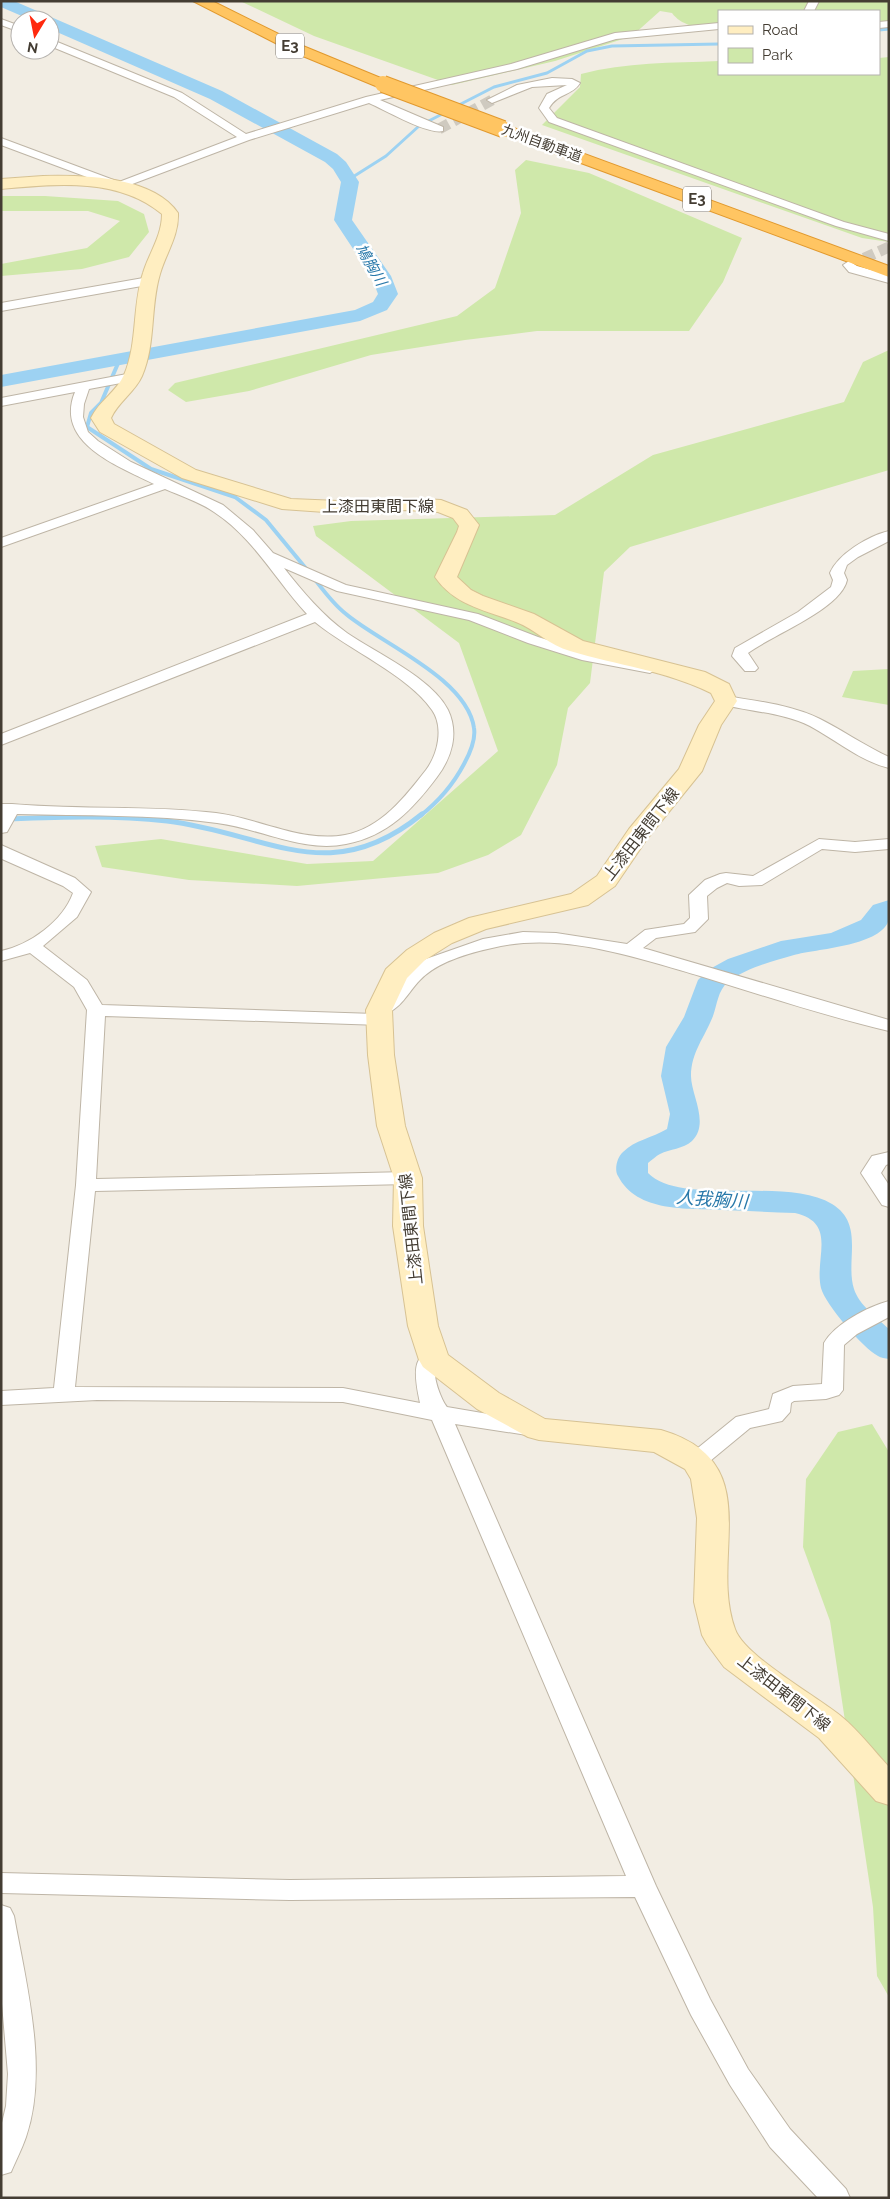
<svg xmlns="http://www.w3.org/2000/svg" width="890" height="2199" font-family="Raleway,'Noto Sans JP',sans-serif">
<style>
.green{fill:#cfe8aa}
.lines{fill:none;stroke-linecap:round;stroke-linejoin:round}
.stream-far2{stroke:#9dd2f2;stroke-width:3}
.stream-far1{stroke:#9dd2f2;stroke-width:4}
.stream{stroke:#9dd2f2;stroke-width:5}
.river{fill:#9dd2f2;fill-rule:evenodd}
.minor-tunnel{stroke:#cfcac0;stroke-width:11;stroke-dasharray:11 5.5;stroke-linecap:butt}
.minor-casing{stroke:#beb5a6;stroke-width:2}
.secondary-casing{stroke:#d7c293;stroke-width:2}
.motorway-casing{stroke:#e1992e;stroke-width:2}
.minor{fill:#fff;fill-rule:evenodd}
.secondary{fill:#ffeec1;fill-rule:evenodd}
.motorway{fill:#ffc562;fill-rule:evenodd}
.motorway-bridge-casing{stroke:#e1992e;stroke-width:18;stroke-linecap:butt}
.motorway-bridge{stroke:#ffc562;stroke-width:16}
.labels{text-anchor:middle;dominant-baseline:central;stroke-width:5;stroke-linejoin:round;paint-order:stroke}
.far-street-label{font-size:14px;fill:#443d33;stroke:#fff}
.shield{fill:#fff;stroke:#7c7770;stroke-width:1}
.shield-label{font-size:15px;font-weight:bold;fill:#443d33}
.far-water-label{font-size:15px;font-style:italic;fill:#2979aa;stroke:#fff}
.street-label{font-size:16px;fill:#443d33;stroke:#fff}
.water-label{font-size:18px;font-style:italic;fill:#2979aa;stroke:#fff}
</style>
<rect width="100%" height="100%" fill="#f2ede3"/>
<path class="green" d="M240 1H889V26H879V11H719V28C703 29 682 27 672 13L660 11 632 36 555 61 452 85 314 36Z
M889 57V242L862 238 542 125 580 87 581 74C626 62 672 63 719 61V74H879V58Z
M526 160 589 173 742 238 723 282 689 331H537L465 340 371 355 249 391 186 402 168 390 175 383 457 316 495 288 521 213 515 170Z
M1 196H45L118 201 144 214 149 232 129 257 82 269 1 276V264L87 248 120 221 88 211H1Z
M889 350V470L630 547 604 572 590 683 568 708 557 765 521 835 488 855 438 873 297 886 189 880 102 867 95 846 161 839 307 864 373 861 498 751 459 643 316 536 313 526 351 521 555 515 653 455 844 402 863 362Z
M889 669V705L842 697 853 671Z
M872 1424 889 1452V1997L877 1976 873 1907 830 1621 803 1547 806 1479 838 1432Z"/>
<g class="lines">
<path class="stream-far2" d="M879 30 889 29
M455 107 494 87 547 73 587 51 612 46 719 44
M348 180 386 156 419 126 448 111"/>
<path class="stream-far1" d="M119 361 101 403 91 413 87 427 151 469 235 497 266 520 308 571
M313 577C323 590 333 604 346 614 380 643 467 678 474 728 476 740 470 753 464 764 454 783 438 802 420 816"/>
<path class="stream" d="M8 819C61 817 114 815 167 821 267 833 329 890 422 814"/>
<path class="river" d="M1 1H14L222 91 337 154 346 162 359 182 352 220 391 276 398 294 387 310 360 321 1 387V375L355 310 373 302 378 294 371 276 334 220 341 182 333 169 325 162 210 99 50 29V20H31L1 7Z
M889 900C889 906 890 917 888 922 878 946 816 949 794 955 773 961 746 968 728 982 718 990 717 1005 713 1016 705 1037 691 1052 691 1076 691 1095 710 1123 692 1141 683 1149 670 1149 660 1154 656 1156 652 1160 648 1163V1173C682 1207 785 1176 832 1204 865 1224 845 1261 854 1289 859 1305 877 1318 889 1329V1359C885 1358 881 1358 878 1356 863 1348 825 1304 821 1288 814 1258 838 1223 795 1213 771 1212 747 1211 722 1210 688 1208 637 1213 618 1176 614 1170 617 1157 623 1152 635 1140 652 1138 667 1129L670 1114 661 1076 666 1047 684 1017 698 980 708 970 728 959 781 941 831 933 861 920 873 905Z"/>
<path class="minor-tunnel" d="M439 129 492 100
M849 265 889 247"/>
<g class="minor-casing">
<path id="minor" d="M809 1H819L814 11H804Z
M1 19 20 26V32L1 25Z
M889 21V27L879 28V22Z
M719 23V29L616 39 517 69 380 100 443 127V131C428 135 385 110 369 103L249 140 119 189 1 145V138L119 182 237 137 174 97 50 46V39L182 93 246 134 366 97 511 64 615 33Z
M552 78 572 79 580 83C572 96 559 92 549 108L557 118 844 222 889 234V241L836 226 549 122 539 108 547 94 567 85 532 87 492 103 487 100 517 85Z
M849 261 857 266 889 275V283L849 272 843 265Z
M149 277 155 281 153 284 1 311V303Z
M132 373 138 377 137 380 89 389 84 404 83 417 88 432 98 441 131 462 223 505 253 530 273 553 346 585 478 614 538 637 589 653 650 663 658 668 650 673 582 660 528 643 469 620 337 591 284 568C303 592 322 615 347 633 376 653 432 678 448 710 459 733 452 757 437 777 413 809 388 836 346 844 303 853 259 828 217 823 151 814 84 816 17 814L7 832 1 833V804H12C80 810 148 805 216 813 258 818 302 843 345 835 381 828 405 797 426 770 438 754 444 727 432 710 408 675 349 650 315 622L1 745V734L307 614C276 581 254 538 214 512 200 502 181 496 165 489L1 547V538L154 484C118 466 54 443 75 392L1 406V398Z
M889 531V541L858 557 847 565 844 573 847 580C841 609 772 635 748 653L758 668 755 671H745L732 656 735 648 798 612 831 587 833 580 830 573C838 554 868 536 889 531Z
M726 696C757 701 792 705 820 719 844 731 865 746 889 757V768C860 761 836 740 810 726 782 712 750 712 721 704L718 701Z
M819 839 855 842 889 839V849L855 852 822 849 762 885 739 886 727 883 717 888 707 896 708 919 695 932 656 938 643 948 889 1020V1031C825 1016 762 995 700 976 634 957 560 931 492 948 469 953 437 962 420 980 408 992 401 1010 382 1015L387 1016 390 1020 387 1024 381 1025 105 1016 96 1179 408 1172 415 1174 418 1178 415 1182 408 1184 95 1191 75 1387 343 1388 420 1403C416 1384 407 1345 441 1355L444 1360C442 1364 438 1366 436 1369 432 1377 442 1401 447 1407L535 1422 538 1427 535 1432 527 1435 455 1424 656 1886 710 1999 748 2069 790 2129 846 2189 850 2198H818L770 2147 730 2085 691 2015 635 1897 290 1900 1 1893V1873L290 1880 626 1876 432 1420 343 1402 97 1400 1 1405V1391L54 1388 76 1185 87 1010 74 987 30 953 1 961V951C30 945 63 921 73 893L63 886 2 859 1 845 75 878 91 892 77 917 43 946 87 980 102 1005 375 1014 370 1010 395 990 407 972 426 959 483 939 523 932 556 933 627 944 645 930 684 924 690 918 689 895 705 880 720 874 726 873 753 876Z
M889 1152V1164L886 1165 881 1173 889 1185V1207L882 1205 861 1173 872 1156Z
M889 1301V1317L857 1334 844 1345 843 1390 839 1395 826 1399 794 1401 791 1403 790 1412 782 1421 750 1428 704 1466 696 1469 688 1466 685 1461 688 1456 736 1417 769 1409 773 1394 793 1386 822 1384 824 1343C835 1324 867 1307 889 1301Z
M1 1905 10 1908 14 1916C26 1983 49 2070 26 2137 22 2149 16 2160 11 2172L1 2175V2127L6 2106 8 2074 1 1992Z"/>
</g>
<g class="secondary-casing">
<path id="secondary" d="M43 176C83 175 153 176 178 213 179 236 166 253 160 274 150 307 156 344 142 376 135 392 118 402 111 418L114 424 196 470 291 499 339 501 406 498 441 500 467 510 479 525 457 577 471 590 483 596 534 614 583 641 705 672 729 684 737 701 721 725 702 771 647 839 615 886 588 905 486 929 452 943 425 960 407 978 392 1010 394 1055 405 1126 422 1178 423 1226 438 1326 448 1355 499 1393 545 1419 661 1430C770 1462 708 1555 735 1629 744 1656 818 1697 842 1717 859 1731 874 1751 889 1767V1805L876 1801 819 1738 724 1667 707 1644 702 1635 694 1602 697 1518 691 1479 685 1469 654 1452 539 1440 528 1437 477 1409 423 1367 419 1360 408 1326 393 1226 394 1178 377 1126 368 1055 366 1010 386 969 407 950 434 933 469 918 571 894 597 876 629 829 679 769 699 725 715 701 711 693C667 671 617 665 570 651 550 646 535 629 516 622 486 610 455 606 435 577L457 532 459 526 453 518 438 512 406 510 339 513 282 509 182 478 100 432 91 418C99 401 117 391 124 375 138 343 132 306 143 273 149 253 162 236 162 214 118 177 55 184 1 189V179Z"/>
</g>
<g class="motorway-casing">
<path id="motorway" d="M193 1H212L303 46 388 81 391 84 383 89 378 87 293 52Z
M503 124 889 266V277L497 132 495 129Z"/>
</g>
<use href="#minor" class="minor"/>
<use href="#secondary" class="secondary"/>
<use href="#motorway" class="motorway"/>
<g class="motorway-bridge-casing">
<path id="motorway-bridge" d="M383 84 503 129"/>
</g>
<use href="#motorway-bridge" class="motorway-bridge"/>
</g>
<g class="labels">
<g class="far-street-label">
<text transform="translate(542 143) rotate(20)">九州自動車道</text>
</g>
<g class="shield">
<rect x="276" y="33.5" width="28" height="25" rx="4"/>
<rect x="683" y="186.5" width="28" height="25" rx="4"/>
</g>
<g class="shield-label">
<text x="290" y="46">E3</text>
<text x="697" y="199">E3</text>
</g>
<g class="far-water-label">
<text transform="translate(371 265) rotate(60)">鳩胸川</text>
</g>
<g class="street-label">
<text x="378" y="506">上漆田東間下線</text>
<text transform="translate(641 834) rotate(-52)">上漆田東間下線</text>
<text transform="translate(411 1229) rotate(-96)">上漆田東間下線</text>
<text transform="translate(784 1693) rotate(38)">上漆田東間下線</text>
</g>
<g class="water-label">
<text transform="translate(712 1199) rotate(4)">人我胸川</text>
</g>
</g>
<rect width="890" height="2199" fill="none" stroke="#443d33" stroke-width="5"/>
<rect x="718" y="10" width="162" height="65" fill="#ffffff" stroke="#b4b1ad"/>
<rect x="728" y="26" width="25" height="8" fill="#ffeec1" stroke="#b4b1ad"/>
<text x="762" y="35" font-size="15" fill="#443d33">Road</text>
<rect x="728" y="48" width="25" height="15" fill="#cfe8aa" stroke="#b4b1ad"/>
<text x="762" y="60" font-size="15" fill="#443d33">Park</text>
<g transform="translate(35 35) rotate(190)"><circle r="24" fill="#ffffff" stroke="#b4b1ad"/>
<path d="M0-4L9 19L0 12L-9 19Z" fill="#ff290e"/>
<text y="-8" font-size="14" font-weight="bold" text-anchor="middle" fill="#443d33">N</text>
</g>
</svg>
